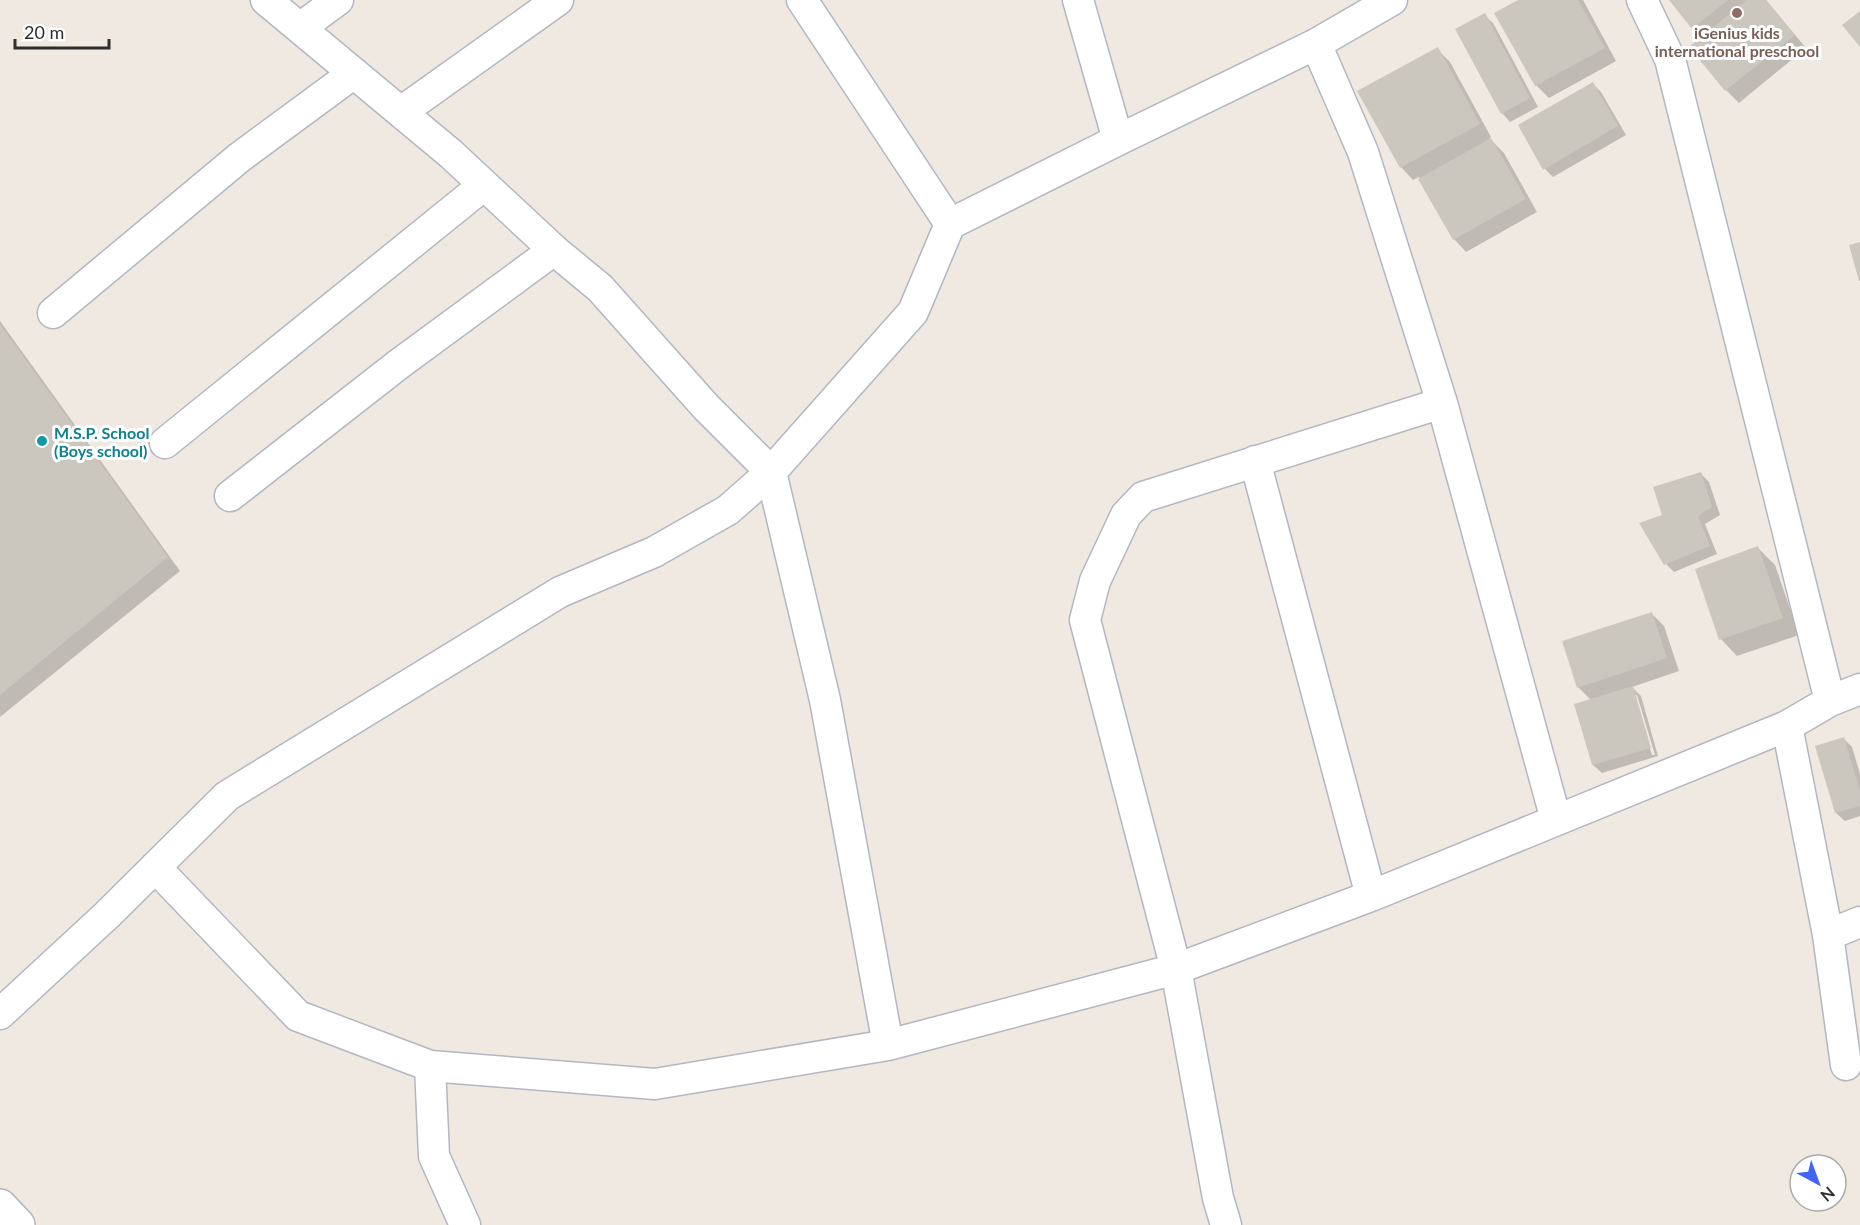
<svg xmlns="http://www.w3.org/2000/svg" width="1860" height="1225" font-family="Lato,sans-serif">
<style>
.shadow{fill:#0003;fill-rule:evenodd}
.building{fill:#cbc7bf}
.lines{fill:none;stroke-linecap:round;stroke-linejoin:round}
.street-casing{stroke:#b4b7c1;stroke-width:33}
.secondary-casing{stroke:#b4b7c1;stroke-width:36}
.street{stroke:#fff;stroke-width:30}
.secondary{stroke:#fff;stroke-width:33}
.education-dot{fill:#8d6e63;stroke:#fff;stroke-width:2}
.culture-dot{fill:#0f9aa8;stroke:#fff;stroke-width:2}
.labels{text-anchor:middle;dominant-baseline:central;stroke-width:6;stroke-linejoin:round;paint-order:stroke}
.education-label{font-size:16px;font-weight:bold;fill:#785e54;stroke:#fff}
.culture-label{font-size:16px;font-weight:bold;fill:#0d838f;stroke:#fff;text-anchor:start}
</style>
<rect width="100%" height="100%" fill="#efe9e1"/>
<path class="shadow" d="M1521 0H1583L1616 61 1549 98 1536 85 1497 13Z
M1671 0H1766L1806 48 1739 103 1726 90 1691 47 1702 37Z
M1484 15 1493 23 1538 107 1510 122 1502 113Z
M1437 49 1450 62 1491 137 1489 138 1504 153 1537 212 1466 252 1454 239 1419 177 1413 180 1401 167Z
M1593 84 1601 92 1626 135 1553 177 1545 169Z
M0 321 180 571 0 717Z
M1701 474 1709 482 1720 515 1705 524 1717 554 1674 572 1666 564 1664 516Z
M1758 548 1775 565 1799 635 1737 656 1721 639 1696 570Z
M1652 614 1664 626 1679 671 1632 687 1641 696 1658 756 1602 773 1593 765 1591 700 1579 688 1564 642ZM1634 695H1637L1655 755H1652Z
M1844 739 1852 747 1860 774V816L1845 821 1836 813Z"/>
<path class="building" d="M1518 0H1578L1605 48 1535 86 1494 13Z
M1669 0H1728L1692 29Z
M1746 0H1766L1795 35 1725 91 1689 47Z
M1860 11V47L1842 25Z
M1485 13 1530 98 1501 114 1455 29Z
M1438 47 1480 124 1400 168 1357 91Z
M1593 82 1618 126 1543 170 1518 125Z
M1491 138 1526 199 1453 240 1418 179Z
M1860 242V281H1859L1849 245Z
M0 324 168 557 0 695Z
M1701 472 1712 507 1698 516 1710 546 1664 565 1639 523 1662 515 1653 487Z
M1758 546 1783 618 1719 640 1695 569Z
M1652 612 1667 658 1577 688 1562 641Z
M1633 686 1651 748 1592 765 1574 704Z
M1844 737 1860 791V806L1835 813 1815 746Z"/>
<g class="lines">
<g class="street-casing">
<path id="street" d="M802 0 950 224 913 312 771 472 825 700 888 1045
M1078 0 1118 140
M1642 0 1670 59 1830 701
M300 28 338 0
M1316 44 1363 152 1442 403 1556 820
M401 112 558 0
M950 224 1118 140 1316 44 1392 0
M53 313 240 157 354 73
M165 443 484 185
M1255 461 1371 896
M230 496 399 364 554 250
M1787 726 1828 935 1846 1065
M155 867 298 1016 430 1066 655 1084 888 1045 1176 969 1371 896 1787 726 1830 701 1860 689
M1828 935 1860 922
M0 1014 107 915 227 796 560 592 654 552 728 510 771 472 706 407 600 288 554 250 451 154 266 0
M430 1066 434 1156 465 1225
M1226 1225 1218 1198 1176 969 1085 620 1095 581 1126 515 1143 497 1442 403"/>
</g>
<g class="secondary-casing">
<path id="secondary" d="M0 1206 18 1225"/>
</g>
<use href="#street" class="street"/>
<use href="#secondary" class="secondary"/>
</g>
<circle class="education-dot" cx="1737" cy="13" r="6"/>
<circle class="culture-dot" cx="42" cy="441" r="6"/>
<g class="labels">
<g class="education-label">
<text x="1737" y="32">iGenius kids<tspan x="1737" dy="18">international preschool</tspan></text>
</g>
<g class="culture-label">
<text x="54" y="432">M.S.P. School<tspan x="54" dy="18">(Boys school)</tspan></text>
</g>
</g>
<g transform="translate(1818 1183) rotate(139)"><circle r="28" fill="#ffffff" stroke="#ababab" stroke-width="1.5"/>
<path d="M0-4.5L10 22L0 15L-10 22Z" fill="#4264fb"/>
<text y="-9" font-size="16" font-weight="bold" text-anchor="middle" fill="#2e2e2e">N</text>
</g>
<path d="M15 39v9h94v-9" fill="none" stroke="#2e2e2e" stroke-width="3"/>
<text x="24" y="39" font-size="18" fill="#2e2e2e" stroke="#ffffff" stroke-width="4.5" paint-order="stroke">20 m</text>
</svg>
